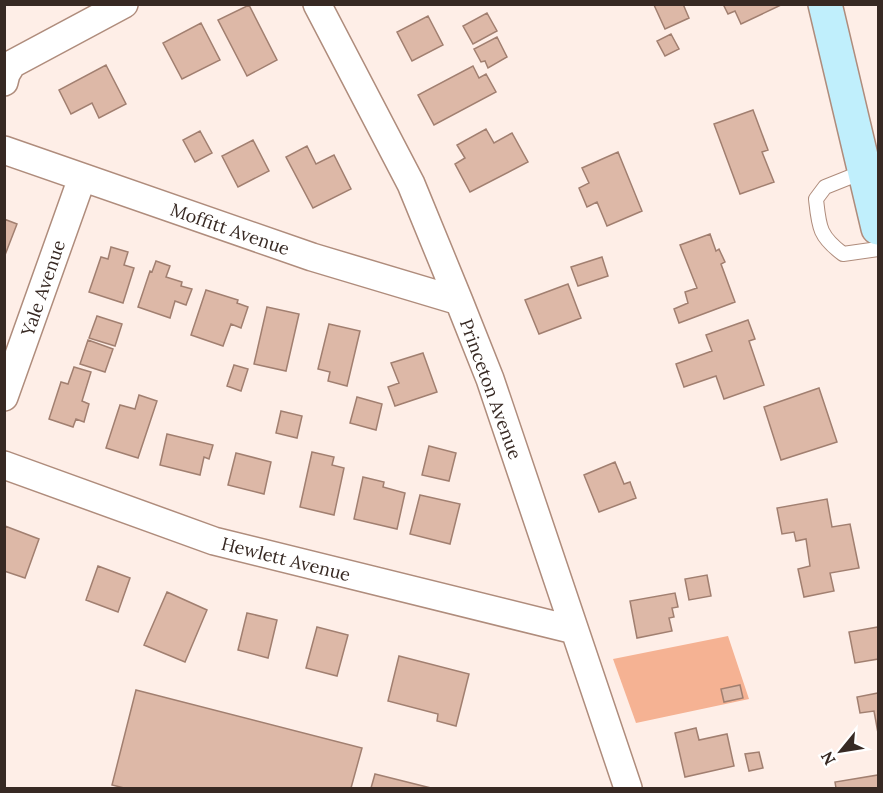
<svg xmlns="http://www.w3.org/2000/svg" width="883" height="793" font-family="Lora,serif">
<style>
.green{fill:#f5b293}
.building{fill:#ddb8a7;stroke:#a17f70;stroke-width:1.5}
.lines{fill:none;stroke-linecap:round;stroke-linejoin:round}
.lane-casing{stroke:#af8c7c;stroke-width:16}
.street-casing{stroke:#af8c7c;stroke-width:30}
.secondary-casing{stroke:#af8c7c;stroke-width:36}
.lane{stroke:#fff;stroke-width:14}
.street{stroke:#fff;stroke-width:27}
.secondary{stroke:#c0effc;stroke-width:33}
.labels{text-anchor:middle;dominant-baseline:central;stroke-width:6;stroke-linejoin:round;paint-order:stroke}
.street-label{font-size:18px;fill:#372923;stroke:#fff}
</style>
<rect width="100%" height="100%" fill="#feeee7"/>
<path class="green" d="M728 636 749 699 636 723 613 659Z"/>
<path class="building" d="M683 4 689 18 665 29 654 5Z
M723 4H781V5L741 24 735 11 728 14Z
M249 5 277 60 247 76 218 20Z
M487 13 497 31 473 44 463 26Z
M428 16 443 45 412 61 397 32Z
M201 23 220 60 182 79 163 43Z
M671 34 679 49 665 56 657 41Z
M497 37 507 57 488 68 485 61 481 62 474 49Z
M106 65 126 104 99 118 92 103 71 114 59 90Z
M473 66 479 78 486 74 496 92 434 125 418 95Z
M753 110 768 150 762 152 774 182 740 194 714 124Z
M486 129 494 143 512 133 528 162 470 192 455 164 465 158 457 145Z
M200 131 212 153 195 162 183 140Z
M253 140 269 171 238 187 222 156Z
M307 146 316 164 334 155 351 189 313 208 286 157Z
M618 152 642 211 607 226 597 202 587 207 579 188 589 183 582 168Z
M4 219 17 224 5 255 4 254Z
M710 234 716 251 719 249 725 262 721 264 735 302 679 323 674 309 688 303 685 292 697 288 680 245Z
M111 247 128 252 124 265 134 268 123 303 89 292 101 257 108 259Z
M602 257 608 276 578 286 571 267Z
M156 261 170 266 166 277 182 282 181 286 192 289 186 305 175 301 170 318 138 307 150 271 152 272Z
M568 284 581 318 539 334 525 300Z
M206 290 238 300 237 303 248 307 241 328 231 324 223 346 191 335Z
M267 307 299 314 286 371 254 364Z
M97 316 122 324 115 346 89 338Z
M748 320 755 339 749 341 764 385 724 399 716 376 684 387 676 364 712 351 706 335Z
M329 324 360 331 347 386 328 381 330 372 318 369Z
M88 340 113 349 105 372 80 364Z
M423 353 437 392 395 406 388 387 399 383 391 363Z
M234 365 248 369 241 391 227 386Z
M74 367 91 372 82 401 89 404 84 422 76 419 73 427 49 419 61 382 68 384Z
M819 388 837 442 781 460 764 407Z
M139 395 157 401 138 458 106 448 120 405 135 409Z
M357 397 382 404 376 430 350 423Z
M281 411 302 416 297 438 276 433Z
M167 434 213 445 209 459 204 457 200 475 160 465Z
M429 446 456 453 449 481 422 475Z
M312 452 334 457 332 465 344 468 334 515 300 507Z
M236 453 271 462 264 494 228 485Z
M615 462 624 484 630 482 636 498 599 512 584 475Z
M363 477 384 482 383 487 405 493 397 529 354 519Z
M420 495 460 504 450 544 410 534Z
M827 499 832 527 850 524 859 568 830 573 834 591 804 597 798 569 810 566 806 539 796 541 794 532 782 534 777 508Z
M5 526 39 539 25 578 4 571Z
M98 566 130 578 118 612 86 600Z
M707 575 711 596 689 600 685 579Z
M167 592 207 610 185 662 144 645Z
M675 593 678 607 672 608 674 617 669 618 672 631 637 638 630 601Z
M247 613 277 620 268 658 238 650Z
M317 627 348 635 337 676 306 668Z
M878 627V659L855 663 849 632Z
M399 656 469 674 456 726 437 721 438 714 388 701Z
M740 685 743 698 724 702 721 689Z
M136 690 362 748 351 788H124L112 785Z
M878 693V733L874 711 860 713 857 697Z
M696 728 699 740 727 734 734 766 685 777 675 733Z
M759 752 763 768 749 771 745 754Z
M375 774 431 788H371Z
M878 775V788H836L835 782Z"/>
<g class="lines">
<g class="lane-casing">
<path id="lane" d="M865 171 825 187 816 199C819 227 819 236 843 254L878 249"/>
</g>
<g class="street-casing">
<path id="street" d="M317 4 411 184 459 301 490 379 628 788
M4 82 6 74 12 64 124 4
M4 150 312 257 459 301
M4 397 82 178
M4 465 214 541 574 630"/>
</g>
<g class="secondary-casing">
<path id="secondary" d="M825 4 878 228"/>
</g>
<use href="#lane" class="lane"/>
<use href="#street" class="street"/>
<use href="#secondary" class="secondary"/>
</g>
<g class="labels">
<g class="street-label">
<text transform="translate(230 229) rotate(19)">Moffitt Avenue</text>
<text transform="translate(43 288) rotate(-71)">Yale Avenue</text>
<text transform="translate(491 389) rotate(70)">Princeton Avenue</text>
<text transform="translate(286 559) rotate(14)">Hewlett Avenue</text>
</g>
</g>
<rect width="883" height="793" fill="none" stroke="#372923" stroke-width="12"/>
<g transform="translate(841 751) rotate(240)" stroke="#ffffff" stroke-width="4.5" paint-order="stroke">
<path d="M0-4.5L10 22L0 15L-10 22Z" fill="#372923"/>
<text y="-9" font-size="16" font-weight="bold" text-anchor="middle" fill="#372923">N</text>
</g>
</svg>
